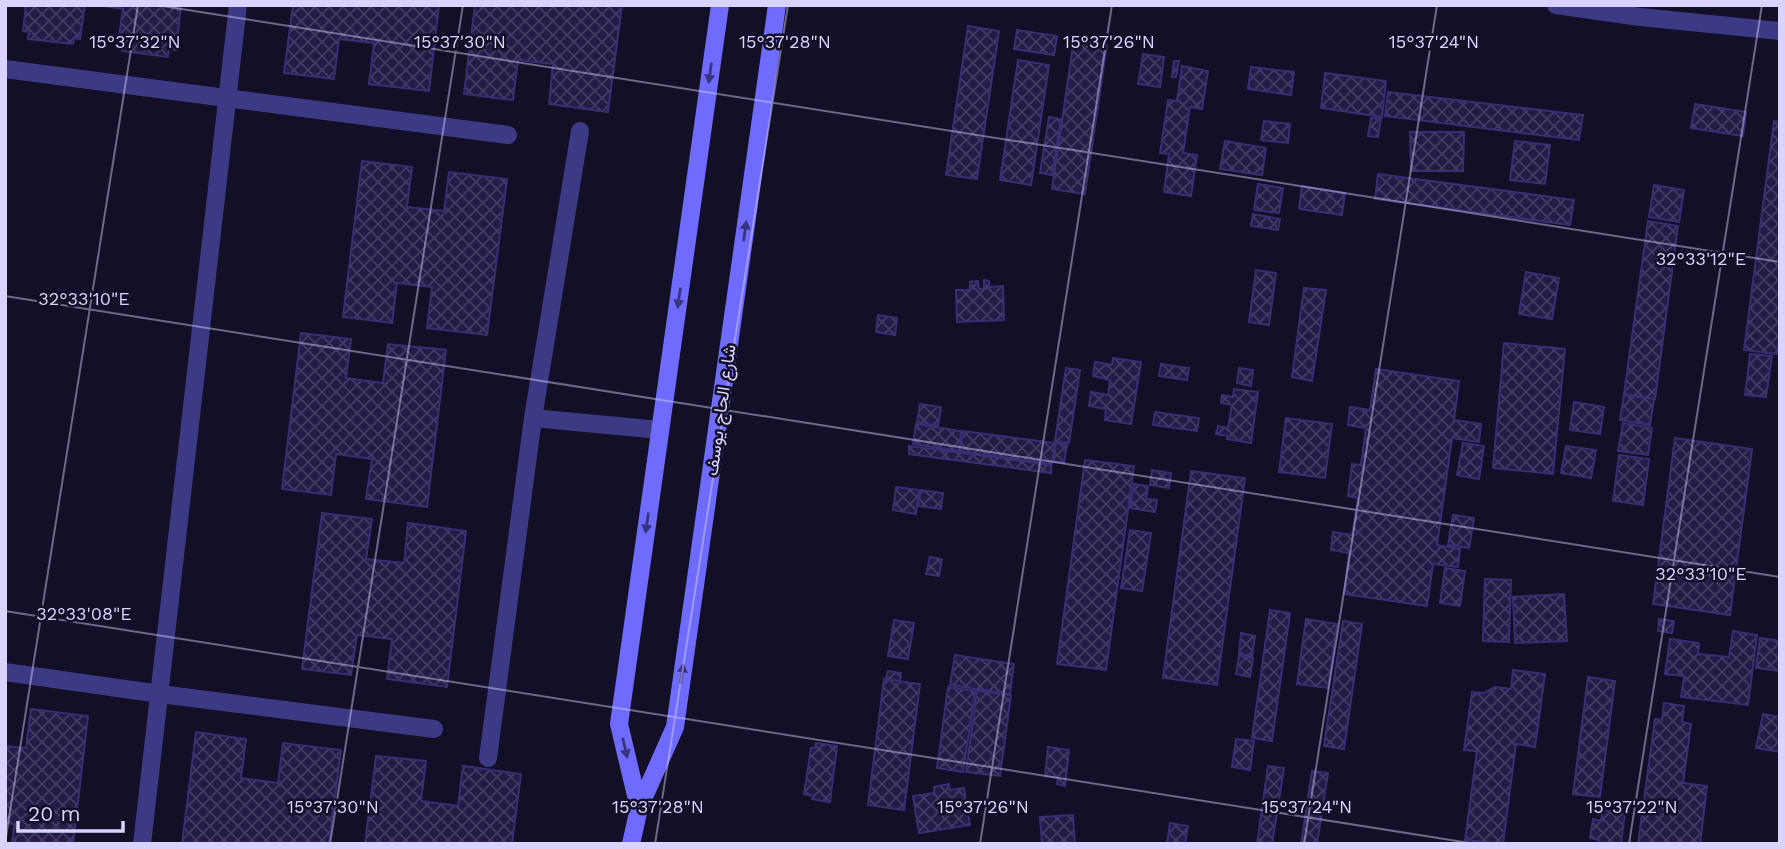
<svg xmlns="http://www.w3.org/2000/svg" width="1785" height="849" font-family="'Work Sans',Vazirmatn,sans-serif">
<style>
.building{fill:url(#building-cross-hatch);stroke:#3b2d73;stroke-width:2}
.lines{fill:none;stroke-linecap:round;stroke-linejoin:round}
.minor{stroke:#3d3a85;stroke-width:18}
.secondary{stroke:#6f6bff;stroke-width:18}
.oneway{fill:#38347d}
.ticks{fill:none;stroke:#d9d4ff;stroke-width:2;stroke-opacity:0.45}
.labels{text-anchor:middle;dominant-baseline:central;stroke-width:5;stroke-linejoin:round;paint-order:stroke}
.street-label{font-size:18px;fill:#d9d4ff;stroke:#130f26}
.ticks-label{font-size:18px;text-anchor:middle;fill:#d9d4ff;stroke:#130f26;stroke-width:5;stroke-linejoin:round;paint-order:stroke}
</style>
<defs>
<pattern id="building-cross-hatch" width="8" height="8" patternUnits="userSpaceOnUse" patternTransform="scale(1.75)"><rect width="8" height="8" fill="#241b47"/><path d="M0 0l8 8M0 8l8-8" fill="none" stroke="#433b63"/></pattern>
</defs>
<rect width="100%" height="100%" fill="#130f26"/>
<path class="building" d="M26 5H85L80 39 74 38 73 44 28 39 29 32 23 31Z
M97 5H181L176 50 169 49 168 57 122 51 123 43H118L123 9Z
M293 5H439L429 91 369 84 374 43 339 39 334 79 284 73Z
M475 5H622L608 112 549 104 553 64 518 60 513 100 464 94Z
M968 26 999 31 977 179 946 175Z
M1017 30 1057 36 1054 55 1014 49Z
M1074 39 1107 44 1085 194 1052 189Z
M1143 54 1164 57 1160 87 1138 84Z
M1018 60 1049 65 1031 185 1000 180Z
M1174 61H1179L1176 77H1172Z
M1182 66 1208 71 1202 109 1190 107 1183 153 1197 155 1191 196 1164 192 1169 154 1160 153 1168 100 1177 101Z
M1251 67 1294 72 1291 95 1248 89Z
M1325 73 1386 81 1382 117 1321 108Z
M1388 92 1583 115 1579 140 1385 116Z
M1695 104 1746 112 1743 136 1691 128Z
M1049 117 1061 119 1052 175 1040 173Z
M1371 118 1381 119 1378 137 1368 136Z
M1264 121 1290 124 1288 143 1261 140Z
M1774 121 1780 122V332L1777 354 1744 350Z
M1410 132H1464L1463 171H1411Z
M1225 141 1266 148 1262 175 1220 169Z
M1515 141 1550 145 1545 184 1510 180Z
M362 161 412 167 407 207 444 211 449 172 507 179 487 335 427 328 432 287 397 283 392 323 343 317Z
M1378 174 1574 200 1570 225 1375 199Z
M1258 184 1283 188 1279 213 1254 210Z
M1654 185 1684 190 1679 222 1649 217Z
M1302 186 1345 193 1342 215 1299 209Z
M1253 214 1280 219 1278 230 1251 226Z
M1648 221 1678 226 1655 399 1624 394Z
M1256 270 1276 273 1269 325 1249 322Z
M1526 272 1559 278 1552 319 1519 314Z
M984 280 989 281V287L1003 286 1004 320 957 322 956 290H970V282L978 281 979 289H984Z
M1304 288 1326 290 1312 381 1292 377Z
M878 315 897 318 895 335 876 332Z
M301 333 351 339 346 378 383 383 388 344 446 350 427 507 366 499 372 459 336 454 331 495 282 489Z
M1504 343 1565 349 1553 474 1493 468Z
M1750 354 1772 356 1766 397 1745 395Z
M1113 358 1141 362 1131 424 1105 420 1106 409 1089 406 1091 392 1108 395 1110 380 1093 376 1095 362 1112 365Z
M1161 364 1189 368 1187 380 1159 376Z
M1066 368 1080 370 1069 443 1055 441Z
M1239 368 1253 370 1251 386 1237 383Z
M1376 369 1459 381 1454 420 1481 424 1479 442 1452 438 1437 545 1460 549 1458 567 1433 564 1427 606 1344 594 1349 553 1331 550 1333 532 1352 535 1358 498 1348 496 1352 464 1361 465 1366 428 1348 425 1350 407 1370 410Z
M1234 389 1258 392 1251 443 1227 439 1228 436 1216 434 1218 426 1228 428 1232 405 1221 403 1222 395 1233 397Z
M1624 395 1654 399 1650 425 1620 420Z
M1574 402 1604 407 1600 434 1570 430Z
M920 404 941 407 938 426 917 422Z
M1155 412 1199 418 1197 431 1153 425Z
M1286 418 1332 424 1325 478 1279 472Z
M1623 423 1652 428 1648 455 1618 451Z
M916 424 961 431 959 451 913 444Z
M963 431 1055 443 1052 464 960 451Z
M1675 438 1752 449 1730 615 1653 604Z
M1056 443 1067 445 1064 463 1054 461Z
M1463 443 1484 446 1479 479 1457 475Z
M909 446 1051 465V473L909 454Z
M1566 446 1596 450 1591 478 1561 473Z
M1619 455 1649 459 1643 505 1613 501Z
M1085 460 1134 466 1106 670 1057 664Z
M1152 470 1171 473 1169 488 1150 485Z
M1191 471 1245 478 1217 685 1163 678Z
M1134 484 1148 486 1146 499 1157 500 1155 512 1130 508Z
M896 487 919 490 916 514 893 510Z
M921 490 943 493 941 509 918 506Z
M322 513 372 519 366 559 404 563 408 523 466 531 447 687 387 679 392 639 357 635 351 675 302 669Z
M1453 515 1474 518 1469 548 1448 545Z
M1130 530 1151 533 1142 591 1121 588Z
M930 557 942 559 939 576 926 574Z
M1445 568 1465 571 1460 606 1440 603Z
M1485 579 1511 580 1509 642 1483 641Z
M1564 594 1567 641 1515 643 1513 597Z
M1270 610 1290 613 1272 741 1252 738Z
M1306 619 1337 624 1328 688 1297 684Z
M1659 619 1674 621 1672 633 1658 631Z
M894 620 914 623 908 659 888 656Z
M1343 621 1362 624 1344 749 1324 746Z
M1733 631 1757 635 1748 705 1681 697 1684 676 1665 674 1670 639 1699 643 1698 654 1729 657Z
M1241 633 1255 636 1252 656 1239 654Z
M1760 638 1780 641V671L1756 668Z
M955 655 1014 664 1010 694 950 685Z
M1239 656 1253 658 1250 677 1236 674Z
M1513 670 1545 674 1535 747 1516 744 1503 844 1465 840 1477 751 1464 750 1472 692 1484 693 1495 687 1511 689Z
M888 671 901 673 900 681 886 679Z
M1588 677 1615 681 1600 797 1573 794Z
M884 679 920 684 904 810 868 805Z
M948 687 975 691 963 772 937 768Z
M977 691 1011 695 1000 776 966 772Z
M1664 703 1684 706 1682 722 1691 724 1683 783 1707 786 1700 844H1638L1655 719 1662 720Z
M31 709 88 716 73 844H12L14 824 5 823V746L26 748Z
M1763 714 1780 717V752L1756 748Z
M196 732 246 739 241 778 278 783 283 743 341 750 329 844H182Z
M1236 739 1254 741 1250 770 1232 767Z
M816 743 837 746 830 802 812 799 813 796 804 794 811 748H815Z
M1048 747 1069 750 1065 786 1057 784 1058 778 1045 776Z
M376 756 426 761 421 801 458 806 463 766 521 774 512 844H365Z
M1268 766 1284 768 1272 844H1257Z
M1312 771 1328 773 1317 844H1301Z
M949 784 950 790 964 788 970 825 919 833 913 796 934 793V787Z
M1603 810 1625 813 1621 844H1598L1599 840 1590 838 1593 819 1601 821Z
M1073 815 1075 844H1042L1040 817Z
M1170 823 1188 826 1185 844H1167Z"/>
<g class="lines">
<path class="minor" d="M1556 5 1640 17 1780 31
M5 69 508 135
M533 418 660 430
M5 672 160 694 434 729
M488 758 533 418 580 131
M142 844 238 5"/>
<path class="secondary" d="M639 808 619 724 720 5
M631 844 639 808 675 727 777 5"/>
</g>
<defs><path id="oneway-solid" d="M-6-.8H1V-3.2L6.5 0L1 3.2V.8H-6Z" transform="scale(1.75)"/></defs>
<g class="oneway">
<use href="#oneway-solid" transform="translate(710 73) rotate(98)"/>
<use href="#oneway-solid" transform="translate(745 231) rotate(-82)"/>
<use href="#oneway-solid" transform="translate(679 298) rotate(98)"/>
<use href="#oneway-solid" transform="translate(647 523) rotate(98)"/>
<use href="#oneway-solid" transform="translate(682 674) rotate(-82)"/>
<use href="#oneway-solid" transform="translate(625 748) rotate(77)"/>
</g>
<path class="ticks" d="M156 5 1780 262M5 296 1780 577M5 611 1476 844M5 843 138 5M330 844 463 5M655 844 788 5M980 844 1112 5M1304 844 1437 5M1629 844 1762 5"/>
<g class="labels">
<g class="street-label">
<text transform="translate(720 410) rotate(-82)">شارع الحاج يوسف</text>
</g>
</g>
<g class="ticks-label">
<text x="135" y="48">15°37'32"N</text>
<text x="460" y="48">15°37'30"N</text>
<text x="785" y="48">15°37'28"N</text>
<text x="1109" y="48">15°37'26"N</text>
<text x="1434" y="48">15°37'24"N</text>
<text x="1701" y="265">32°33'12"E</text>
<text x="84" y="305">32°33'10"E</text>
<text x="1701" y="580">32°33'10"E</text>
<text x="84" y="620">32°33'08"E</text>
<text x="333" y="813">15°37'30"N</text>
<text x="658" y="813">15°37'28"N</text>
<text x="983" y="813">15°37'26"N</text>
<text x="1307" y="813">15°37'24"N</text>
<text x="1632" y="813">15°37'22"N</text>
</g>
<rect width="1785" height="849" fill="none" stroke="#d9d4ff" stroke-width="14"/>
<path d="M18 821v10h105v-10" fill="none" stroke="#d9d4ff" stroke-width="3.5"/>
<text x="28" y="821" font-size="21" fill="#d9d4ff" stroke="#130f26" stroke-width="5" paint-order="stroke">20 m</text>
</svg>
